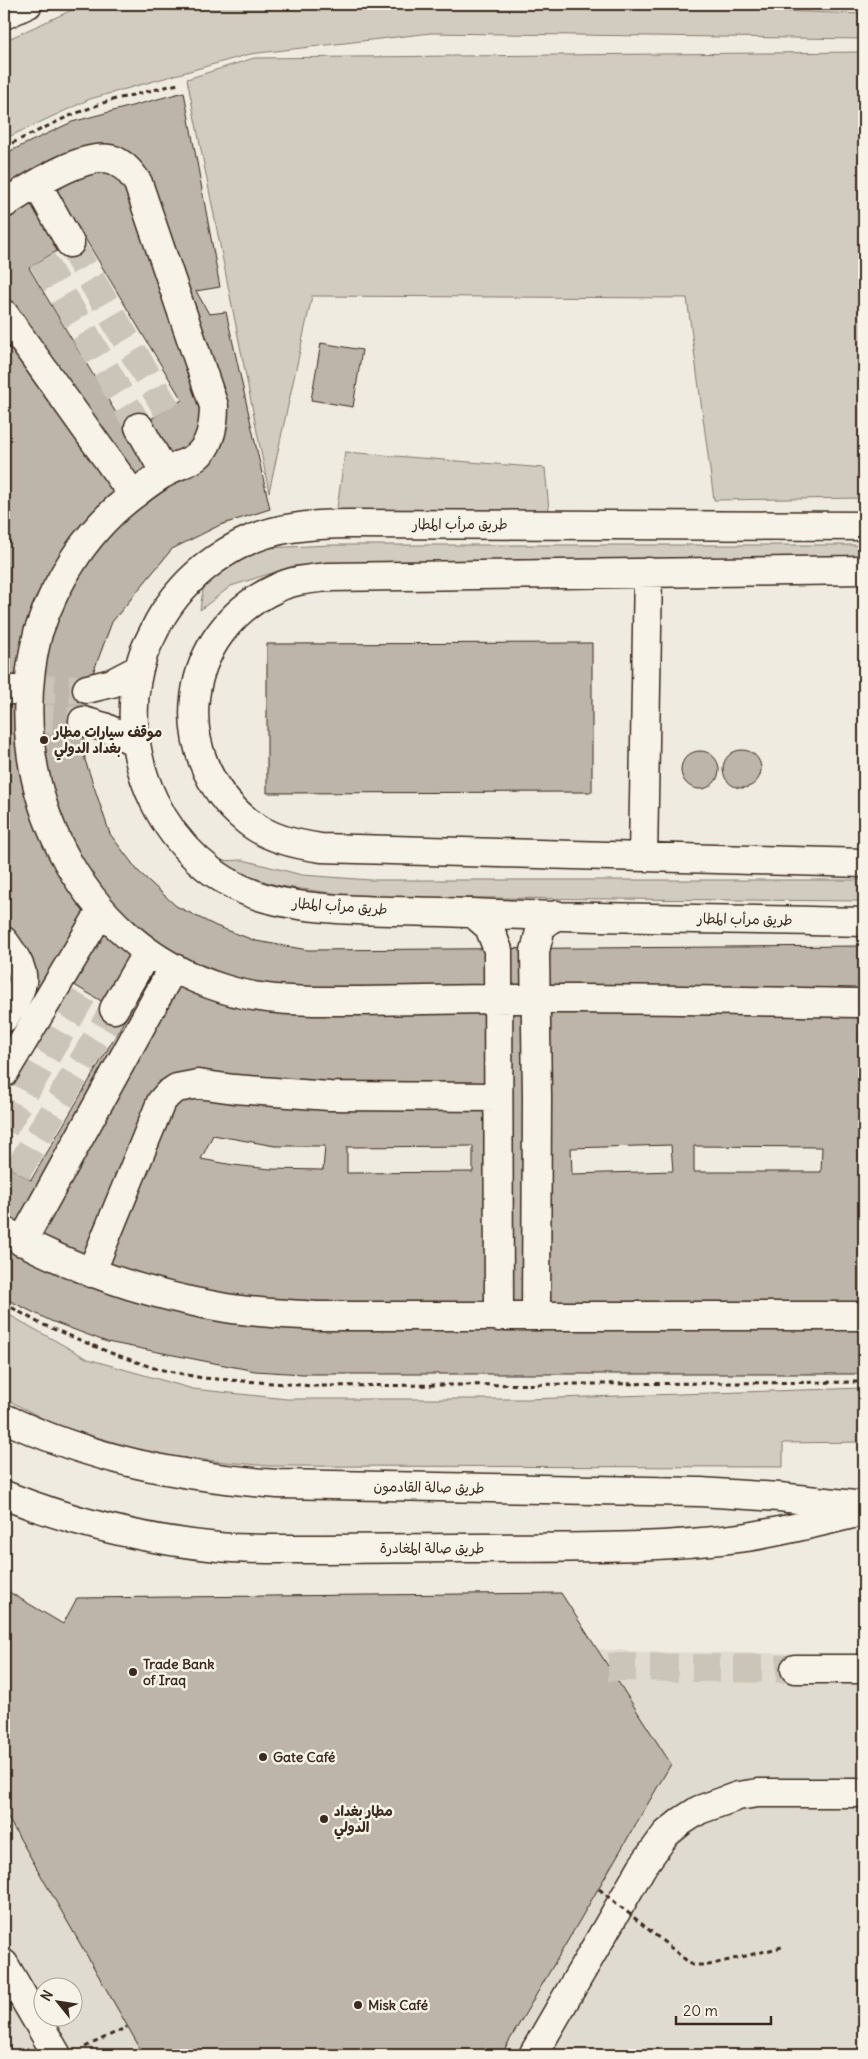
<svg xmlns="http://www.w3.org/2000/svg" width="868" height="2059" font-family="Delius,'Playpen Sans Arabic',sans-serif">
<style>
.built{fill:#e0dbd0;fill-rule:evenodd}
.green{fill:#d1cbc0;stroke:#867a6f}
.building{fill:#bdb5aa;stroke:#3b2a1e;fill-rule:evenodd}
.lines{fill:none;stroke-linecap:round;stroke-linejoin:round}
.minor-tunnel{stroke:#cbc4b9;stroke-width:28;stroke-dasharray:28 14;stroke-linecap:butt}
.minor-casing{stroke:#3b2a1e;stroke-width:31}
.major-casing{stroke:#3b2a1e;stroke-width:31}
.path{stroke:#3b2a1e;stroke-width:3;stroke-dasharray:5 4;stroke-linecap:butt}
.minor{stroke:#f7f3e8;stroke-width:28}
.major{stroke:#f7f3e8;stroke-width:28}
.path-bridge{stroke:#3b2a1e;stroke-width:3;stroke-dasharray:5 4;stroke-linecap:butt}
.poi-dot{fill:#3b2a1e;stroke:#f7f3e8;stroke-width:2}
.labels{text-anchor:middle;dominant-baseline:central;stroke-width:5;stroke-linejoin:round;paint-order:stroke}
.street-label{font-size:14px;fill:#3b2a1e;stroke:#f7f3e8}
.poi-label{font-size:14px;font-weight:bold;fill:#3b2a1e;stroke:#f7f3e8;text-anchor:start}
</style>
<rect width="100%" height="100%" fill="#efebe0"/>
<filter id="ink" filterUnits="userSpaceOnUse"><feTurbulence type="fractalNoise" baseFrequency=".02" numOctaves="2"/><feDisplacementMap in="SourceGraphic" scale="10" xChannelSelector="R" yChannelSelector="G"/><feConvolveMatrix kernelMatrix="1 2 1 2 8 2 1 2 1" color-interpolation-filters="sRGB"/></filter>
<g filter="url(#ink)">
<path class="built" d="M4 1589 63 1624 77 1598 561 1593 597 1649 646 1652 864 1654V2055H4ZM42 1986H72V2016H42Z"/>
<path class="green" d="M85 4H779L780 11 864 14V39L431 33 250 54 90 99 4 139V41Z
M864 52V498L714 500 687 298 312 296 269 492 187 79 254 58Z
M345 452 545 468 549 510 336 515Z
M330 545H864V569L294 566 231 586 200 610 205 575 266 548Z
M243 860 302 875 370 880H864V901L362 897 279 886 234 871 217 861Z
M4 1312 88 1359 193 1389 287 1399H527L864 1388V1442L783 1443V1467L269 1466 162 1456 55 1425 4 1398Z"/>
<path class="building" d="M184 92 220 287 196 291 209 314 226 312 270 509 220 525 172 549 112 622 87 689 83 721 85 760 110 834 138 871 176 906 216 926 256 941 308 950 864 946V1374H303L255 1371 107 1342 51 1321 4 1298V1164L31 1180 127 1016 69 982 4 1094V154L72 122ZM83 235 182 400 128 433 29 268ZM213 1135 275 1146H325L323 1170 270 1169 233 1165 201 1159ZM671 1145 673 1171 572 1174 571 1148ZM473 1146V1172L347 1173V1147ZM694 1146 822 1147 821 1172H694Z
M321 343 362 350 353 407 311 400Z
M592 643V792L267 793V644Z
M723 769a19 19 0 1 1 38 0a19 19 0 1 1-38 0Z
M681 770a19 19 0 1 1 38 0a19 19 0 1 1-38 0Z
M864 755V782L859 774 858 769 859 762Z
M4 1589 63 1624 77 1598 561 1593 671 1764 501 2055H144L4 1811Z"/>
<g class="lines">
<path class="minor-tunnel" d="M70 243 167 410
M42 260 139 427
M27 690 87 689
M25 717 83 721
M4 1128 85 991
M17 1172 114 1009
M608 1667 795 1669"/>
<g class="minor-casing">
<path id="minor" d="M37 184 70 243
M4 204C28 189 88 148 116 161 126 166 132 174 138 183L214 406C214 424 211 445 196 457 189 462 179 465 171 469 159 476 147 484 136 493 89 527 56 579 38 633 0 781 76 944 224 989 269 1003 316 1001 362 1001 404 1000 446 1000 488 999 613 998 739 1001 864 1003
M4 314 133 495
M139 427 165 473
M864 526 350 524C331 524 311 525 292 528 236 536 185 574 158 623 153 634 147 644 143 655 111 751 164 866 262 897 315 913 387 910 443 912 583 918 724 919 864 922
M864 570 329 577C311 579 293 580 277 588 181 631 165 755 247 821 268 838 294 844 321 848L864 863
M87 689 112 683 139 669
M4 690H27
M83 721 104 727 135 742
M643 857 648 572
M473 913 489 927 498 950 499 1317
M4 941C30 977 27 982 4 1018
M114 1009 147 952
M4 1073 100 913
M4 1231C73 1270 148 1295 226 1308 256 1313 287 1314 317 1316H864
M22 1242 173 968
M91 1273 161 1102 168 1094 177 1088 198 1084 234 1089 329 1096 498 1097
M536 1316 537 1097 535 951 541 927 556 915
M795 1669H864
M4 1964 57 2055
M533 2055 642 1867 666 1834 682 1821 699 1810 738 1796 758 1793H864"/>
</g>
<g class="major-casing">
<path id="major" d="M4 15 28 4
M4 1418C93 1460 181 1477 278 1484L700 1492 779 1497 864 1506
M4 1495C72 1522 146 1540 218 1547 253 1550 288 1549 322 1549 367 1549 412 1548 457 1548 554 1547 651 1550 747 1537 784 1531 821 1522 857 1513"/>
</g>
<path class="path" d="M4 147 67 117 108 101 178 84
M4 1303 39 1323 111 1353 154 1368 202 1378 314 1386 864 1382
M4 1830 13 1828
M85 2047 127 2027"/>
<use href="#minor" class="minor"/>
<use href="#major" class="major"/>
<path class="path-bridge" d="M599 1889 692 1965H709L782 1947"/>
</g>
</g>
<g class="poi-dot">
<circle cx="44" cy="740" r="5"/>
<circle cx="133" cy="1672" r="5"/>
<circle cx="263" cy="1757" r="5"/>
<circle cx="324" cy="1819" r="5"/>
<circle cx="358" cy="2005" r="5"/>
</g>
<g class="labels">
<g class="street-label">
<text x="460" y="524">طريق مرأب المطار</text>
<text transform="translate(340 906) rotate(4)">طريق مرأب المطار</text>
<text transform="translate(745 919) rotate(1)">طريق مرأب المطار</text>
<text transform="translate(429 1487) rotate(1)">طريق صالة القادمون</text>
<text x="432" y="1548">طريق صالة المغادرة</text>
</g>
<g class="poi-label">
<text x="54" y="732">موقف سيارات مطار<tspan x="54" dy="16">بغداد الدولي</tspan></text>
<text x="143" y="1664">Trade Bank<tspan x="143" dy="16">of Iraq</tspan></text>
<text x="273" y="1757">Gate Café</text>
<text x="334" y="1811">مطار بغداد<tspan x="334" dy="16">الدولي</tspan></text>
<text x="368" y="2005">Misk Café</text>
</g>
</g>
<rect width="868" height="2059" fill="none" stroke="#f7f3e8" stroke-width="20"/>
<rect x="10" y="10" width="848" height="2039" fill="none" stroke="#3b2a1e" stroke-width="2" filter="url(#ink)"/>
<g transform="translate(58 2002) rotate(300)"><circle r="24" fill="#f7f3e8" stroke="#aca397"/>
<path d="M0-4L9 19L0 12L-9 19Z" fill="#3b2a1e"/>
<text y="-8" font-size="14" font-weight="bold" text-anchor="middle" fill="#3b2a1e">N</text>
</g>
<path d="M676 2016v8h95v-8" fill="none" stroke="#3b2a1e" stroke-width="2.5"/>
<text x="683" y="2016" font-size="15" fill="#3b2a1e" stroke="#f7f3e8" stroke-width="4" paint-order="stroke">20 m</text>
</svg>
